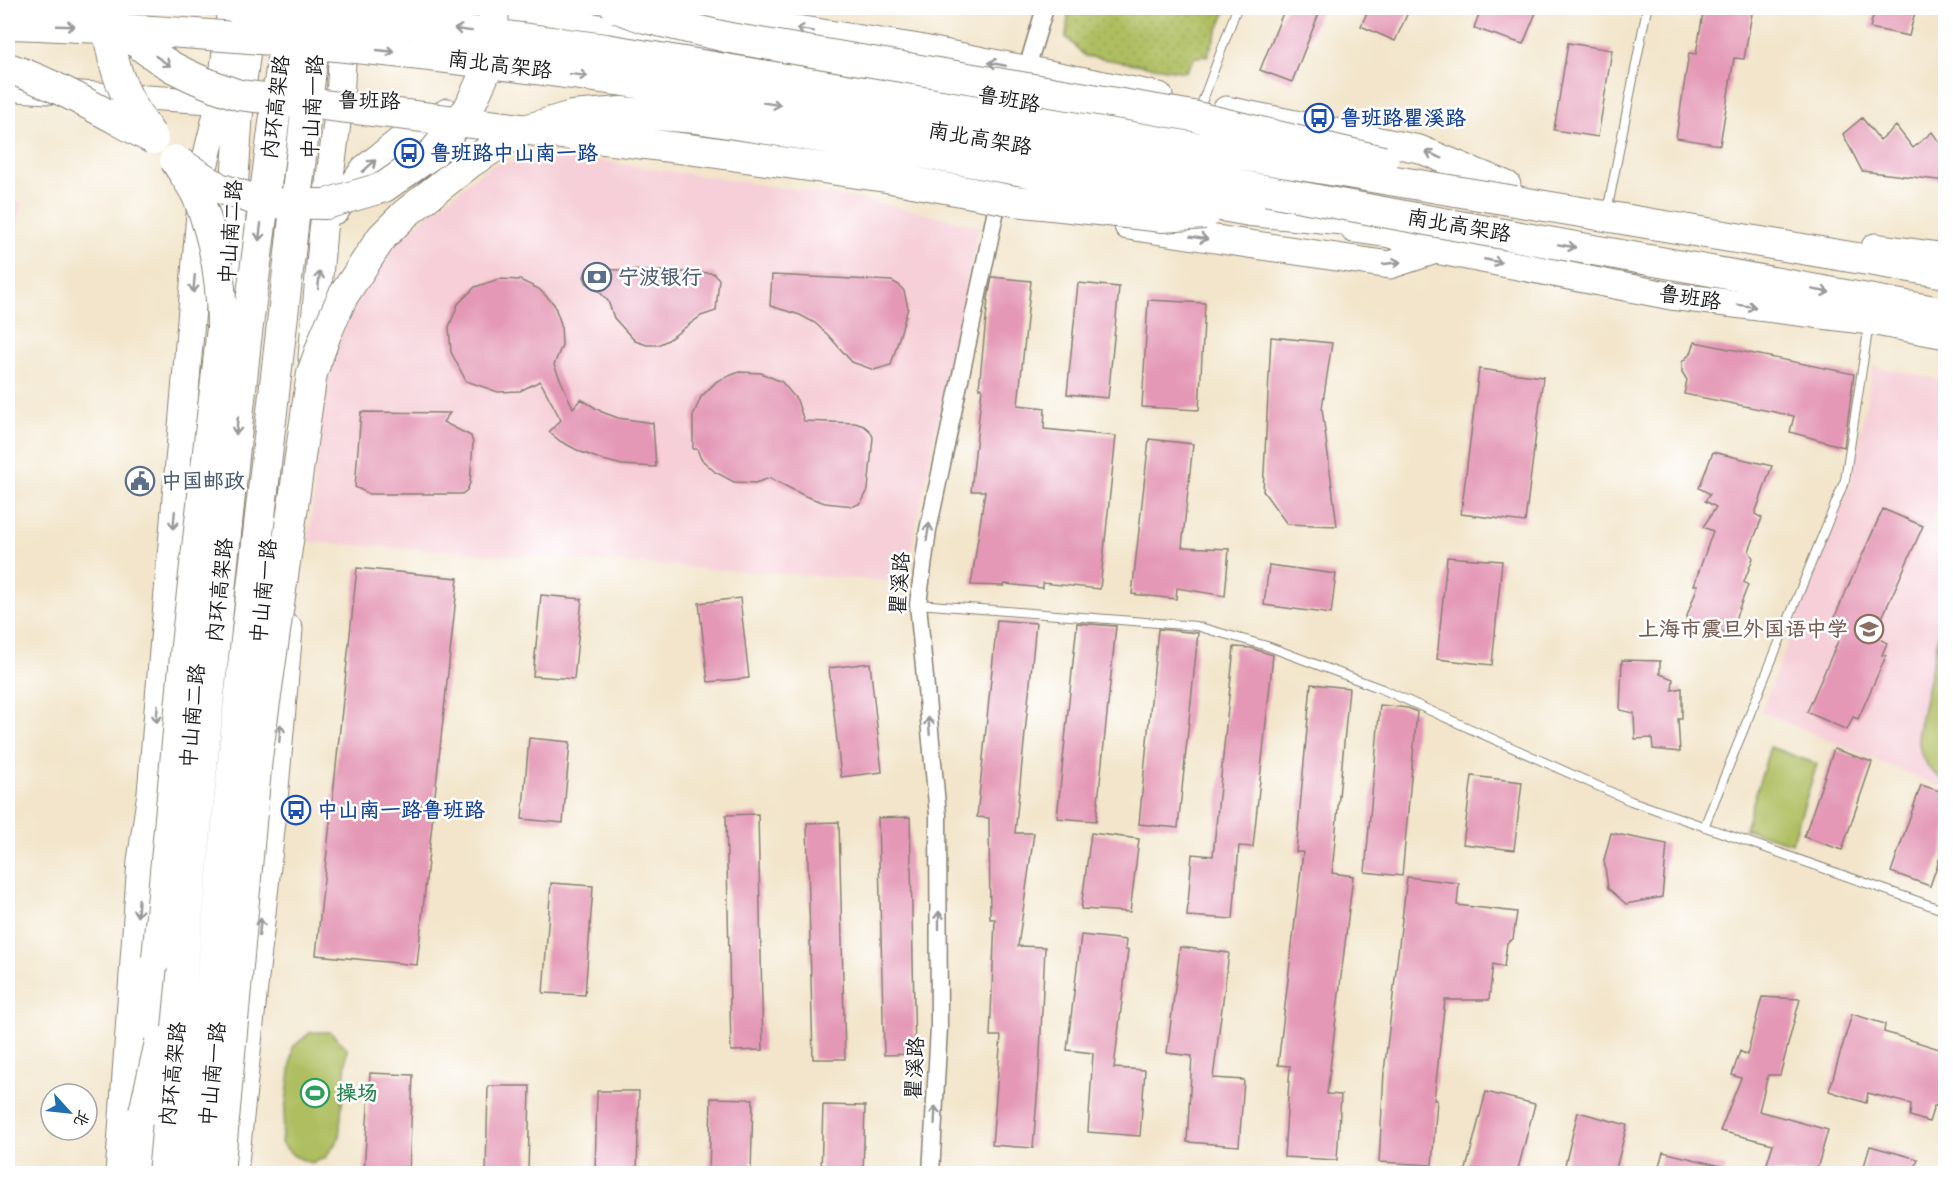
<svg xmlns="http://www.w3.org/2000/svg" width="1953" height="1181" font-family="'Architects Daughter','LXGW WenKai TC',sans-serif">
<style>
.built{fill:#f6cfd8}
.green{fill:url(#green-dots);stroke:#666d3e;stroke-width:1.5}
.pitch{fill:#afbe61;stroke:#666d3e;stroke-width:1.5}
.building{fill:#e498b5}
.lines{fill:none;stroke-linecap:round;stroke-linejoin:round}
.lane-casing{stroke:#878074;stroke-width:10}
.street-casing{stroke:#878074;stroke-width:19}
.secondary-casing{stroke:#878074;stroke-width:26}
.primary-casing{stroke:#878074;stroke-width:29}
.highway-casing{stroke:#878074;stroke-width:32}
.lane{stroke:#fff;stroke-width:8}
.street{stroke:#fff;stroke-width:16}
.secondary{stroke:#fff;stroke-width:24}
.primary{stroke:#fff;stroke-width:27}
.highway{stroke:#fff;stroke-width:30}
.highway-bridge-casing{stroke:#878074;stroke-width:32;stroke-linecap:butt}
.highway-bridge{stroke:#fff;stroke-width:30}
.oneway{stroke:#999}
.labels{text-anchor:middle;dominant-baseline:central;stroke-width:5;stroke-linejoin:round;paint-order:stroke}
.street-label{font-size:21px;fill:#1c1c1c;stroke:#fff}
.transit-label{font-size:21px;font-weight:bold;fill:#164399;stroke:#fff;text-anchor:start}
.service-label{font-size:21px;font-weight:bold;fill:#4e5e75;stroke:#fff;text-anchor:start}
.education-label{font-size:21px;font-weight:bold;fill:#785e54;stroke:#fff;text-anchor:end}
.leisure-label{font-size:21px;font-weight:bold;fill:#27864d;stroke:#fff;text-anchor:start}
</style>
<defs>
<pattern id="green-dots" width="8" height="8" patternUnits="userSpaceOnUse" patternTransform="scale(1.5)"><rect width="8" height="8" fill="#afbe61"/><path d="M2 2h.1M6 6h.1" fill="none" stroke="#96a354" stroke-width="1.8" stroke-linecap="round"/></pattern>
</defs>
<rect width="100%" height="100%" fill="#fff"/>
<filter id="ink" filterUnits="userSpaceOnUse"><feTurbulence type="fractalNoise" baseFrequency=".0167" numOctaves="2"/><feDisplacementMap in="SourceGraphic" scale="12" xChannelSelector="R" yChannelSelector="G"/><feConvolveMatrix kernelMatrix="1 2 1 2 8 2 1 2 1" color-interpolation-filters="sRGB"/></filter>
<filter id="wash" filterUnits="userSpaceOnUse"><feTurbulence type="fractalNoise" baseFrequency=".008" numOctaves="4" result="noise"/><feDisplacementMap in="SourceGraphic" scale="24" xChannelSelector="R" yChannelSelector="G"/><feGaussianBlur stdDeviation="1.35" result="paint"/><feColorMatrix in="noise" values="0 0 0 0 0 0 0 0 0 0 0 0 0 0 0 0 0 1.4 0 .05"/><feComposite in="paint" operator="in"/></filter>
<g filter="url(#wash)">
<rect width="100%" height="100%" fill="#f2e5cb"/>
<path class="built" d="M581 158 871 201 979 226 904 582 309 542 324 376 353 307 400 238 491 165 520 161Z
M8 201 21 203 8 288Z
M1873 366 1945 381V463L1931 529 1945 532V789L1761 712 1851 481Z"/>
<path class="green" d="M1069 8H1227L1207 56 1195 57 1185 72 1085 56 1066 37Z"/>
<path class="pitch" d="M1945 605V782C1924 766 1919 758 1918 731Z
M1770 747 1817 764 1792 843 1745 829Z
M311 1032H330L347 1048 339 1138 325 1158 311 1163 294 1156 281 1143 293 1047Z"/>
<g id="blocks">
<path class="building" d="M1285 8H1321L1292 82 1260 70Z
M1369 8H1410L1395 41 1361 26Z
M1481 8H1538L1523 44 1474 28Z
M1704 8H1753L1744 59 1734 58 1720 145 1676 138 1689 53 1696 54Z
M1875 8H1916L1909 36 1870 28Z
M1568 43 1612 50 1598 137 1554 130Z
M1862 118 1880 140 1896 126 1913 148 1932 132 1946 151V181L1862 171 1843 134Z
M592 269 713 273 719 279 716 311 701 316 668 340 658 345H647L635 341 614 318 608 301 599 291 587 284 584 277 586 271Z
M772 275 892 281 899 285 904 291 908 308 891 365 874 370 852 362 828 335 815 323 800 315 770 306Z
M992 277 1031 281 1018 405 1045 408 1044 429 1116 436 1100 589 1043 583V588L1005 584 1004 586 971 585 985 491H971L982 388H979L988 299Z
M499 279 520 280 539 289 554 304 561 324 562 345 554 365 573 408 581 399 602 412 618 418 653 423 656 467 622 465 603 460 581 452 560 441 549 432 561 420 540 381 520 391 498 392 466 381 451 352 449 327 458 304 475 287Z
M1078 283 1119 287 1108 398 1067 394Z
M1148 300 1205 303 1199 410 1142 407Z
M1271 337 1332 343 1322 408 1337 526 1287 524 1263 491Z
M1695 342 1854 374 1844 447 1790 432 1794 416 1684 394 1687 380 1682 372V362L1691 353Z
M1479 369 1543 377 1525 522 1461 514Z
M739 372 761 373 782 382 797 400 804 421 855 423 864 426 870 431 873 437 868 490 861 503 854 506 825 503 805 496 770 478 755 483 734 482 715 472 701 459 697 449H693V416L701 397 717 381Z
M361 412 450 413 443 422 471 436 473 443 470 483 467 490 462 494H369L355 487Z
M1149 439 1193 444 1182 547 1229 549 1225 596 1177 588 1176 599 1132 594Z
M1713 452 1772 466 1755 514 1762 518 1749 551 1753 558 1744 582 1748 585 1734 622 1729 620 1725 633 1686 619 1698 585H1694L1713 531 1703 527 1716 507 1705 501 1710 494 1699 488Z
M1883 509 1923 526 1874 636 1887 643 1882 655 1886 656 1858 719 1853 717 1847 730 1807 712 1842 632 1830 627Z
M1447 557 1502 561 1492 665 1437 659Z
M1269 565 1336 574 1331 614 1264 605Z
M357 568 458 578 417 965 316 955Z
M541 595 582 599 574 679 533 676Z
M740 598 749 678 708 682 699 603Z
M997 620 1036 623 1015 833H1034L1018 946 1045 947 1039 1073 1033 1148 992 1145 1001 1036H990L995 919H990L989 818 977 817Z
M1077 623 1116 626 1096 821 1057 818Z
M1158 629 1198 633 1178 828 1139 824Z
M1234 647 1251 648 1273 655 1253 847 1239 846 1233 919 1187 916 1192 854 1213 856Z
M1622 660 1660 661V674L1673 679 1672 690 1682 688V719H1678L1680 752 1653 749 1652 738 1635 739 1634 713 1620 710Z
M870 663 882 772 841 777 829 668Z
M1311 684 1349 688 1332 873 1353 876 1327 1094 1341 1095 1337 1160 1284 1157 1290 1066 1278 1065 1303 852H1296Z
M1380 705 1408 708 1417 712 1402 876 1365 872Z
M529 738 570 742 563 823 522 819Z
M1834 749 1872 762 1842 850 1804 837Z
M1472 776 1522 782 1514 850 1463 844Z
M1921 785 1946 793V840L1930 886 1891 872Z
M758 814 763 1050 731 1051 726 815Z
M910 817 915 1054 884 1055 878 818Z
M839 822 845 1059H813L807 823Z
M1091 833 1139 839 1130 912 1081 909Z
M1611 833 1667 844 1662 897 1626 904 1608 888 1604 860Z
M1407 877 1459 883 1457 905 1517 912 1513 939 1507 943 1504 967 1493 964 1489 1000H1445L1434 1100H1437L1432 1165 1379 1162 1384 1072Z
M551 883 593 886 585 995 543 993Z
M1081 935 1126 940 1125 950H1128L1114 1068 1145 1070 1140 1136 1088 1132 1093 1053 1067 1050Z
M1180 947 1229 953 1213 1078 1244 1080 1239 1146 1187 1142 1192 1056 1167 1053Z
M1762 997 1800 999 1780 1075H1768L1759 1111 1828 1130 1816 1173H1764L1773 1144 1720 1131 1741 1078 1732 1075 1740 1051 1747 1055Z
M1852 1014 1885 1024 1884 1032 1946 1051V1106H1934L1929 1122 1910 1116 1911 1104 1868 1093 1866 1103 1829 1091Z
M370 1073 413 1075 409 1173H364Z
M488 1086H530L528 1173H486Z
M597 1091H639L637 1173H595Z
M1486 1092 1535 1104 1517 1173H1465Z
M711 1098 753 1099 751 1173H709Z
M823 1105 865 1106 863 1173H821Z
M1578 1112 1627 1125 1615 1173H1563Z
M1870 1146 1918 1159 1914 1173H1862Z
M1663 1152 1726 1167 1725 1173H1657Z"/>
</g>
</g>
<g filter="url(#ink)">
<use href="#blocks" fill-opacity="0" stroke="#878074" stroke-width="1.5"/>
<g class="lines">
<g class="lane-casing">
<path id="lane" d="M1201 105 1237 8
M1608 207 1647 8
M918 604 1196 626 1267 646 1382 689 1631 801 1946 911
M1704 827 1845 480 1869 324"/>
</g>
<g class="street-casing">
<path id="street" d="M1024 78 1045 8
M931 1174 939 1027 938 815 918 604 928 530 1000 191"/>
</g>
<g class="secondary-casing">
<path id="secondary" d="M8 89 220 102"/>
</g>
<g class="primary-casing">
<path id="primary" d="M513 8 542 18 726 50
M661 8 913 47 1159 96
M979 95 1098 117
M1226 110 1419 149 1507 185
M698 136 791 146
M977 179 1066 192
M336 210 364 169 398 142 447 112
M1128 226 1390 265 1436 250
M1354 229 1390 234 1436 250 1671 296 1870 321 1946 335
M1875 247 1946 257
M227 288 240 105 251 18
M312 357 323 230 340 100 344 25
M234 1172 273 811 289 629
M119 1174 141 861 151 793 204 167 220 102 231 8"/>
</g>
<g class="highway-casing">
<path id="highway" d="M433 153 512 134
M1515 201 1946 273
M1250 211 1381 223
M1482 233 1509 235 1946 313
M139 1174 157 958"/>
</g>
<use href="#lane" class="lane"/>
<use href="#street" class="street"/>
<use href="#secondary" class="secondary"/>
<use href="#primary" class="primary"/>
<use href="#highway" class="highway"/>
<g class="highway-bridge-casing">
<path id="highway-bridge" d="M107 8C108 59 121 94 151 135
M237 8 413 24 606 49 1515 201
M617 8 645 18 730 38 1193 116 1383 161
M8 24C514 40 1012 145 1509 235
M118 25C154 62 191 79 239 95L704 151 886 177 1015 201 1163 217 1205 214
M8 68C58 85 106 114 153 139
M180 163 219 188 265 203 326 204 384 187 433 153 469 108 484 75 492 44 494 8
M157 958 186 645 222 328C222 286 215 240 199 200 193 186 183 173 175 160
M144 1112 160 1042
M163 1174 208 706 246 341 287 22
M193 1174 238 710 316 25
M219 1174 257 758 312 373 326 334 343 296 382 237 405 214 471 162 518 132 572 116 621 112 696 118 921 153 1250 211"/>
</g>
<use href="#highway-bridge" class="highway-bridge"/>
</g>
<defs><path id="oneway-shaft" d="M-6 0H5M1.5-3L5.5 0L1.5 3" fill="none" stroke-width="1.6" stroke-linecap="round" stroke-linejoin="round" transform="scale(1.5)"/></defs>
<g class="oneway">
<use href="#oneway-shaft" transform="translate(66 26) rotate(2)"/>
<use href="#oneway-shaft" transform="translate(463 30) rotate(-173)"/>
<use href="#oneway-shaft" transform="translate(805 30) rotate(-171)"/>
<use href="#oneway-shaft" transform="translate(386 51) rotate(6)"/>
<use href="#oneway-shaft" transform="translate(163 61) rotate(34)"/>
<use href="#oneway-shaft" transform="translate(997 64) rotate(-169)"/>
<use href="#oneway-shaft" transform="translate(579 75) rotate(7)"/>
<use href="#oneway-shaft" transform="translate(772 104) rotate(9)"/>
<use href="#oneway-shaft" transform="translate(1434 155) rotate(-158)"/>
<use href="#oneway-shaft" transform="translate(369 166) rotate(-42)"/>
<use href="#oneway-shaft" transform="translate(260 232) rotate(97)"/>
<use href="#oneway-shaft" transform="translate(1199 238) rotate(9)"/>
<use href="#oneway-shaft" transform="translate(1567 246) rotate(10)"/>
<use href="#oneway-shaft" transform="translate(1493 261) rotate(11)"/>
<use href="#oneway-shaft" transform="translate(1392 263) rotate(-8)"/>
<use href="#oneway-shaft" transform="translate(319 280) rotate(-84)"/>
<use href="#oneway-shaft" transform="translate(194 284) rotate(95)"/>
<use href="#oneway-shaft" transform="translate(1821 291) rotate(10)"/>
<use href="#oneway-shaft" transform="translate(1747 306) rotate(7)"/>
<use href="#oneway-shaft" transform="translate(237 426) rotate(96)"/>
<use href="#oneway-shaft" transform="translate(174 520) rotate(95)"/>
<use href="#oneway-shaft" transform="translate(928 532) rotate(-81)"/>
<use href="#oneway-shaft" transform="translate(157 714) rotate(95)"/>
<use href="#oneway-shaft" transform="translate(929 726) rotate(-95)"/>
<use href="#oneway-shaft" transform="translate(280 733) rotate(-85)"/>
<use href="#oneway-shaft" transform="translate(138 908) rotate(94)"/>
<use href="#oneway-shaft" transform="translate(939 920) rotate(-90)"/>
<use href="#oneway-shaft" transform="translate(260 927) rotate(-84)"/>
<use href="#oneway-shaft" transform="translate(935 1115) rotate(-87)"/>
</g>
</g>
<defs>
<g id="bus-ring" transform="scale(1.5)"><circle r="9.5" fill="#fff" stroke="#1a4fb4" stroke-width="1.5"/><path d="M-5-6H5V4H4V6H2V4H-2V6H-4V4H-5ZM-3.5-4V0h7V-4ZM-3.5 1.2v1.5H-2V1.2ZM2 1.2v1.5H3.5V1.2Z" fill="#1a4fb4"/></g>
<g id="bank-ring" transform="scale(1.5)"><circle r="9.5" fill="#fff" stroke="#5c6f8a" stroke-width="1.5"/><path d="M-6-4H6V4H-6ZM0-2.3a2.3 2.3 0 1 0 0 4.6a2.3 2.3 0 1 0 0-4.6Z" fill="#5c6f8a"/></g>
<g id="civic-ring" transform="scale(1.5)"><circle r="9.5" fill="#fff" stroke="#5c6f8a" stroke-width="1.5"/><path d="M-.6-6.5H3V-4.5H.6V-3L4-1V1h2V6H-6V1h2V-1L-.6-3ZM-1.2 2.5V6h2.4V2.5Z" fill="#5c6f8a"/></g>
<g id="school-ring" transform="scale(1.5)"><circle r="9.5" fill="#fff" stroke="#8d6e63" stroke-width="1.5"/><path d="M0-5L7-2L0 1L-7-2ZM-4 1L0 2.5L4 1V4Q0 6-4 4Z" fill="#8d6e63"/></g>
<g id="stadium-ring" transform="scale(1.5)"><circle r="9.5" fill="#fff" stroke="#2e9e5b" stroke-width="1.5"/><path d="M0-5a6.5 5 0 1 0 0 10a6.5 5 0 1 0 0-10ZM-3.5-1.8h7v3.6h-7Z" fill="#2e9e5b"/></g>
</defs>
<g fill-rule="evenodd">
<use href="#bus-ring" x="1319" y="118"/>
<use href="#bus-ring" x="409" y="153"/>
<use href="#bank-ring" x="597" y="277"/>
<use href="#civic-ring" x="140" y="481"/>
<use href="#school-ring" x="1869" y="629"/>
<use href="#bus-ring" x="296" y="810"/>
<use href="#stadium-ring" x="315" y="1093"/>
</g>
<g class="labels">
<g class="street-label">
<text transform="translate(500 65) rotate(7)">南北高架路</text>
<text transform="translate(1009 100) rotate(10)">鲁班路</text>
<text transform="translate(369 101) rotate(1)">鲁班路</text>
<text transform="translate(276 107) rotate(-83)">内环高架路</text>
<text transform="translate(313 107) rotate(-87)">中山南一路</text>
<text transform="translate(980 139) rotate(10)">南北高架路</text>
<text transform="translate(1459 226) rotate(10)">南北高架路</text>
<text transform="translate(231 232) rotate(-86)">中山南二路</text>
<text transform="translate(1690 298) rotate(8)">鲁班路</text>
<text transform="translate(900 583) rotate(-86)">瞿溪路</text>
<text transform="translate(220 590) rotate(-84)">内环高架路</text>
<text transform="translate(264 591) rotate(-84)">中山南一路</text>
<text transform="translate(193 716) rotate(-85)">中山南二路</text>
<text transform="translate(915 1068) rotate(-87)">瞿溪路</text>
<text transform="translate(173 1074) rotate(-84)">内环高架路</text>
<text transform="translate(213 1074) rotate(-84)">中山南一路</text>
</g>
<g class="transit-label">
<text x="1340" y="118">鲁班路瞿溪路</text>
<text x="430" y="153">鲁班路中山南一路</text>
<text x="317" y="810">中山南一路鲁班路</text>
</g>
<g class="service-label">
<text x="618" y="277">宁波银行</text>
<text x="161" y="481">中国邮政</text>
</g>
<g class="education-label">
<text x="1848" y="629">上海市震旦外国语中学</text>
</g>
<g class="leisure-label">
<text x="336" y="1093">操场</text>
</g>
</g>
<rect width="1953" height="1181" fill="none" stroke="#fff" stroke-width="30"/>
<g transform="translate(69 1112) rotate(117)"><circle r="28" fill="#ffffff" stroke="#a4a4a4" stroke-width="1.5"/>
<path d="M0-4.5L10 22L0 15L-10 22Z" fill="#1f6fb2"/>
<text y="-9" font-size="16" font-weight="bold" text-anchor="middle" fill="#1c1c1c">北</text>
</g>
</svg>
